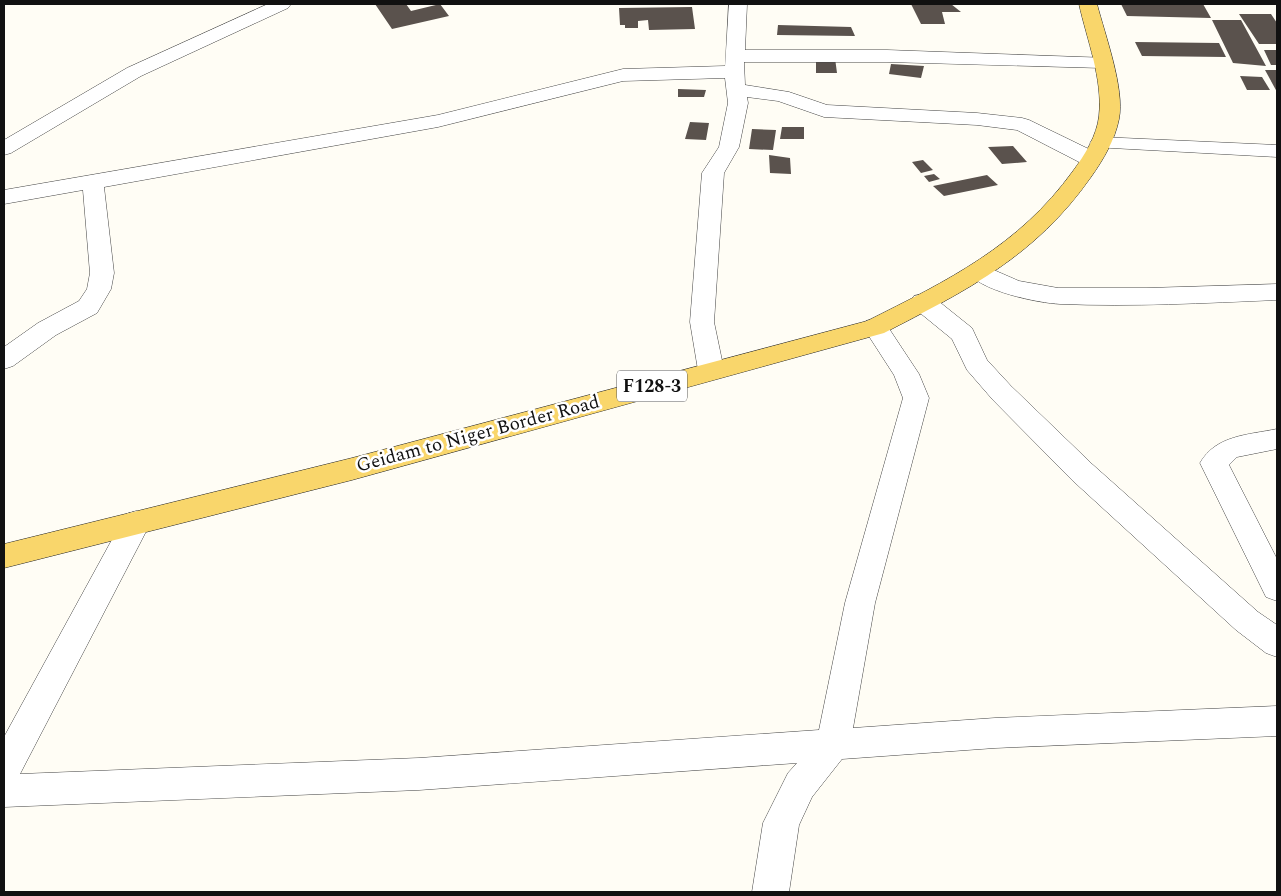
<svg xmlns="http://www.w3.org/2000/svg" width="1281" height="896" font-family="Spectral,serif">
<style>
.building{fill:#5a524d}
.lines{fill:none;stroke-linecap:round;stroke-linejoin:round}
.minor-casing{stroke:#444;stroke-width:1}
.primary-casing{stroke:#222;stroke-width:1}
.minor{fill:#fff;fill-rule:evenodd}
.primary{fill:#f9d66b;fill-rule:evenodd}
.labels{text-anchor:middle;dominant-baseline:central;stroke-width:5;stroke-linejoin:round;paint-order:stroke}
.shield{fill:#fff;stroke:#585858;stroke-width:1}
.shield-label{font-size:18px;font-weight:bold;fill:#111}
.street-label{font-size:19px;fill:#111;stroke:#fff}
</style>
<rect width="100%" height="100%" fill="#fffdf5"/>
<path class="building" d="M375 4H406L411 11 440 4 449 16 392 29Z
M911 4H951L961 12H942L945 24H921Z
M1121 4H1203L1211 18 1127 16Z
M692 7 695 29 649 30 648 20 638 21V28H625V25H620L619 8Z
M1239 14H1271L1277 23V44H1259Z
M1212 20H1241L1266 66 1233 63Z
M778 25 851 27 855 36 777 35Z
M1135 42 1219 43 1226 57 1142 56Z
M1264 50H1276L1277 65H1271Z
M835 58 837 73H816V59Z
M891 64 924 66 921 78 889 74Z
M1265 70H1277V92Z
M1240 76 1262 77 1270 90H1247Z
M678 89 706 90 704 97H678Z
M690 122 709 123 706 140 685 139Z
M782 127H804V139H780Z
M752 129 776 130 773 150 749 149Z
M1013 146 1027 162 1002 164 988 147Z
M769 155 790 158 791 174 770 173Z
M923 160 933 170 921 173 912 162Z
M934 174 940 179 929 182 924 176Z
M987 175 998 185 944 196 933 186Z"/>
<g class="lines">
<g class="minor-casing">
<path id="minor" d="M268 4H291L288 8 141 76 11 153 4 155V140L127 68Z
M729 4H747L745 50H887L1109 58 1112 62 1109 66 1102 68 887 62H744L745 85 789 92 827 105 977 113 1022 118 1029 120 1099 154 1102 159 1099 164 1091 165 1083 164 1017 130 977 125 824 117 778 101 747 97 748 103 739 147 724 173 714 322 724 370 720 376 711 379 702 376 698 370 690 322 702 173 719 147 728 103 725 78 623 81 438 127 104 187 114 273 111 289 97 313 56 335 13 366 4 369V347L38 323 79 301 87 289 90 273 83 190 4 204V190L438 115 623 69 725 66Z
M1100 137 1277 145V157L1093 147 1090 143 1093 139Z
M980 264 1019 281 1058 288H1147L1277 284V300C1205 303 1132 307 1060 304 1038 303 980 291 968 272L972 267Z
M923 294 932 296 972 328 987 360 1011 386 1092 464 1258 612 1277 625V657L1266 653 1236 630 1072 480 993 400 967 370 952 339 914 308 911 302 914 296Z
M875 319 884 321 919 374 929 398 875 603 853 728 995 718 1277 706V736L995 748 842 759 812 797 799 825 789 892H752L763 823 788 773 797 763 419 790 4 807V737L126 514 136 511 146 514 151 522 20 774 419 758 819 730 845 603 903 398 894 375 863 327 866 321Z
M1277 429V449L1237 457 1229 465 1277 559V601L1266 597 1200 463C1216 435 1248 435 1277 429Z"/>
</g>
<g class="primary-casing">
<path id="primary" d="M1079 4H1097C1105 35 1125 89 1119 119 1115 140 1103 160 1091 177 1035 257 967 290 884 333L352 480 4 568V544L352 458 867 321C947 281 1019 246 1073 171 1085 155 1097 135 1099 116 1103 79 1087 40 1079 4Z"/>
</g>
<use href="#minor" class="minor"/>
<use href="#primary" class="primary"/>
</g>
<g class="labels">
<rect class="shield" x="617" y="370.5" width="70" height="31" rx="4"/>
<g class="shield-label">
<text x="652" y="386">F128-3</text>
</g>
<g class="street-label">
<text transform="translate(478 434) rotate(-15)">Geidam to Niger Border Road</text>
</g>
</g>
<rect width="1281" height="896" fill="none" stroke="#111111" stroke-width="10"/>
</svg>
